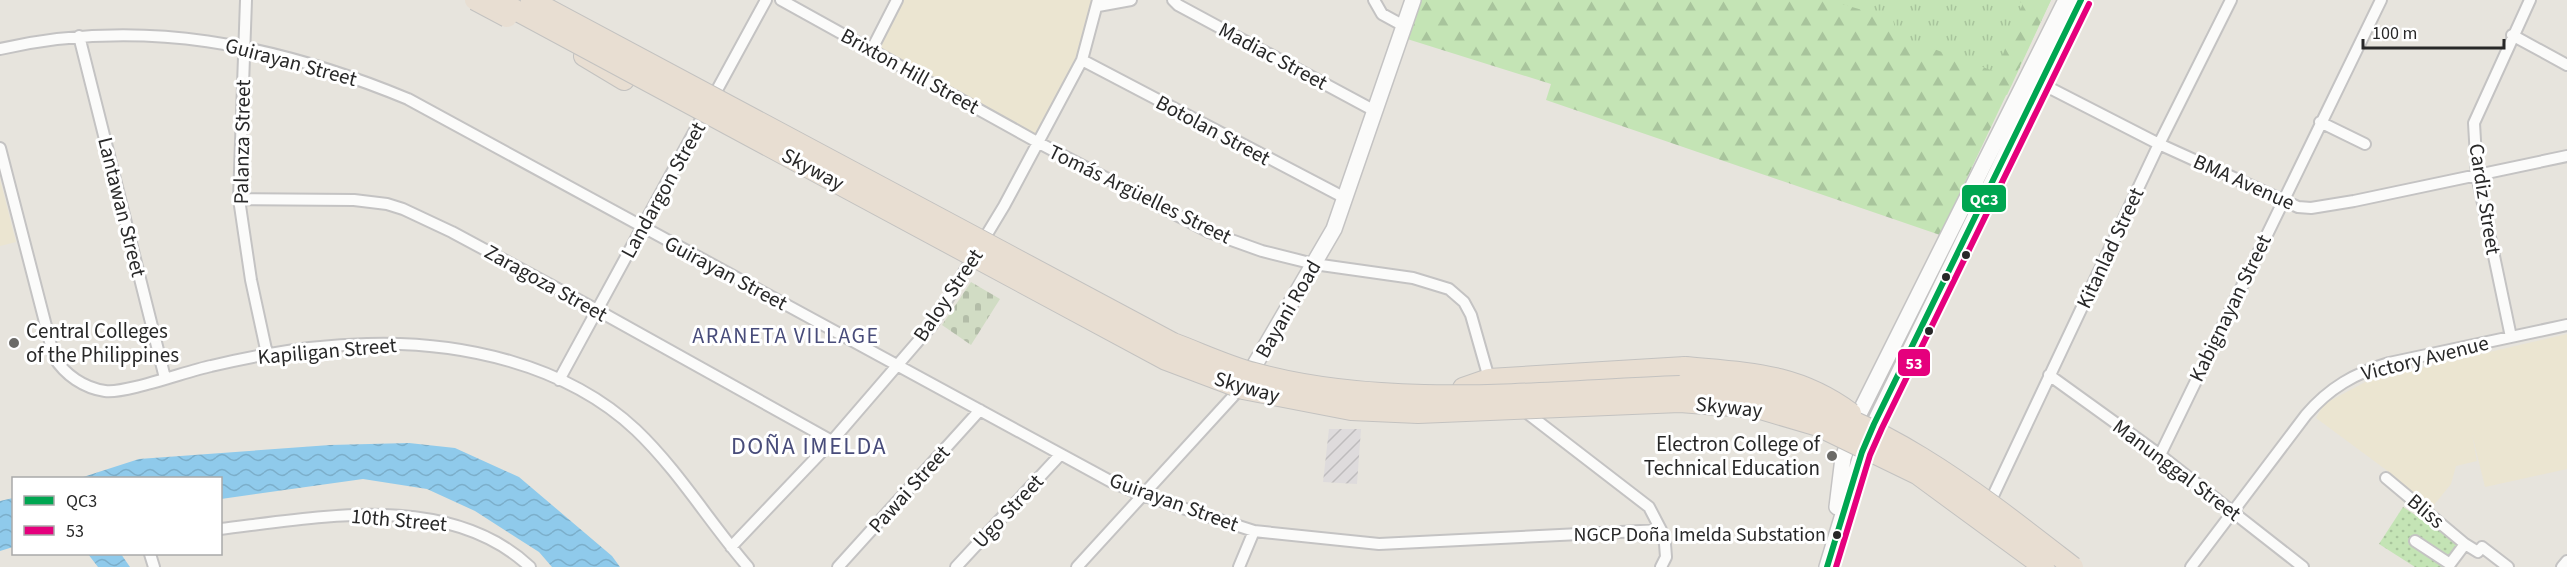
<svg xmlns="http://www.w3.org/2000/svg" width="2567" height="567" font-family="'Source Sans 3',sans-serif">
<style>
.industrial{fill:url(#industrial-furrows)}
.education{fill:#ebe5d1}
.grass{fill:url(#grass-tufts)}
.forest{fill:url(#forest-firs)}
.cemetery{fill:url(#cemetery-stones)}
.park{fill:url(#park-dots)}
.water{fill:url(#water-waves)}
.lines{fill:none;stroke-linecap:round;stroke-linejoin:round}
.street-casing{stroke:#c4c3c3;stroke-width:14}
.secondary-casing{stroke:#c4c3c3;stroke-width:18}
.highway-casing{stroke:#c3c2c0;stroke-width:22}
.street{stroke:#fbfbfa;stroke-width:10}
.secondary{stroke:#fbfbfa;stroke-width:15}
.highway{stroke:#e8ded2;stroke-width:20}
.highway-bridge-casing{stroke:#c3c2c0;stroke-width:22;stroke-linecap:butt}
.highway-bridge{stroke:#e8ded2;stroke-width:20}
.bus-1-casing{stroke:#fff;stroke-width:10}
.bus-2-casing{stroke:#fff;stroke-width:10}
.bus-1{stroke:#00a651;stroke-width:6}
.bus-2{stroke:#e5007d;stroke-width:6}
.bus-dot{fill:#282828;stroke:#fff;stroke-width:2}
.poi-dot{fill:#6b6a67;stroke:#fff;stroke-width:2}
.labels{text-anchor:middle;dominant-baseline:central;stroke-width:6;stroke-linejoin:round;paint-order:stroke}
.bus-label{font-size:20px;fill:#282828;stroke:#fff;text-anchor:end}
.street-label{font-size:21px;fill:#282828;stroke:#fff}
.poi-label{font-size:21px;fill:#282828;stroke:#fff;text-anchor:start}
.neighbourhood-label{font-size:22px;letter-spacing:1.5px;fill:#484c7a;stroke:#fff}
.quarter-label{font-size:24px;letter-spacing:1.5px;fill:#484c7a;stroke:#fff}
.line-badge{stroke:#fff;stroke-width:2}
.badge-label{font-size:16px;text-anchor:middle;font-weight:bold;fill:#fff}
</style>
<defs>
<pattern id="industrial-furrows" width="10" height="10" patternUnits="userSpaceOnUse" patternTransform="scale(1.5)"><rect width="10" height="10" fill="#dedbdc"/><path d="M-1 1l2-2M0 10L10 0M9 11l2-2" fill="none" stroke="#bebcbd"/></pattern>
<pattern id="grass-tufts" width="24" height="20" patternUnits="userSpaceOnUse" patternTransform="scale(1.5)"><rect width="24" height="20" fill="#c4e4b5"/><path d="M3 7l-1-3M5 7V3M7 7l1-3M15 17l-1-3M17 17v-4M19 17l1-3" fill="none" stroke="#a8c49c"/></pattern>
<pattern id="forest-firs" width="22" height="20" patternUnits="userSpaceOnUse" patternTransform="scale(1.5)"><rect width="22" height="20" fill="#c4e4b5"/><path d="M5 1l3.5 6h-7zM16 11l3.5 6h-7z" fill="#a8c49c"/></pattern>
<pattern id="cemetery-stones" width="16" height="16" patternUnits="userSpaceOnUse" patternTransform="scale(1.5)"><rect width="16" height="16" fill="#d1dcc4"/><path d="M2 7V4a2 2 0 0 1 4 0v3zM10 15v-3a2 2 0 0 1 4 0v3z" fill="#b3bda8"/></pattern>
<pattern id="park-dots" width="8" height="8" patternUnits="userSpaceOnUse" patternTransform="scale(1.5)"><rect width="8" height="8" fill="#c4e4b5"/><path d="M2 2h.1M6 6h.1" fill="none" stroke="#a8c49c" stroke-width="1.8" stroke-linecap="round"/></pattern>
<pattern id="water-waves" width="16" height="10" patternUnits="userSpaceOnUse" patternTransform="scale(1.5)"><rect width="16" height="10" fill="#8fcaeb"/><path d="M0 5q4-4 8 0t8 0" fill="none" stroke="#7baeca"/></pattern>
</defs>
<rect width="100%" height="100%" fill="#e7e4dd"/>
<path class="industrial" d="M1329 429H1361L1357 484 1323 482Z"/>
<path class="education" d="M903 0H1094L1077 63 1034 137 877 47Z
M0 179 16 242 0 246Z
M2567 334V469L2485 487 2472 434 2477 461 2456 466 2451 484 2429 511 2390 478 2389 472 2316 418 2324 404 2369 380Z"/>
<path class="grass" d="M1743 0H2051L2007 95Z"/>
<path class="forest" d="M1417 0H1828L1893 19 1896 35 1996 72 2023 3 2013 0H2051L1940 235 1546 100 1551 84 1404 38Z"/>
<path class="cemetery" d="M971 282 1000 299 971 345 942 325Z"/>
<path class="park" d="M2403 507 2460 544 2445 567H2415L2379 544Z"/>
<path class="water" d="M409 443 455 448 519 477 612 556 620 567H552L539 552 475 511 427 489 363 479 221 499 220 478H80L139 459 330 445Z
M13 498V547L0 551V501Z
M88 554H121L130 567H98Z"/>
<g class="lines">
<g class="street-casing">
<path id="street" d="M246 0 239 199 251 280 267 354
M781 0 1039 143 1209 232 1262 251 1314 264 1413 278 1449 289 1464 302 1471 315 1490 382
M1173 0 1178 5 1375 111
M1374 0 1382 14 1404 26
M1098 6 1131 0
M2512 35 2567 65
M79 36 165 378
M0 49C142 17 275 44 408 99L1110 481 1142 495 1254 531 1379 544 1661 530
M872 49 897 0
M1082 60 1345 198
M2040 83 2159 144 2298 207 2311 208 2354 201 2567 156
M2320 122 2365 144
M0 148 54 357C65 375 84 388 105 391 125 394 187 371 211 366 261 354 315 345 367 344 460 341 566 364 636 430 678 470 710 523 748 567
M239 199 354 200 387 204 403 209 452 232 597 310 832 441
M2511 337 2477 175 2474 123 2530 0
M2049 375 2160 455 2303 567
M559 380 766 0
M1527 413 1649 507 1661 530 1665 544 1666 557 1661 567
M2160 455 2381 0
M2386 478 2465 544
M1992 498 2159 144 2231 0
M220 529C321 517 449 491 530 567
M2415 541 2450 564 2465 544 2478 552 2482 547 2508 567
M731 547 832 441 932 325 1004 206 1082 60 1098 0
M150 554 154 567
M838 567 980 410
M956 567 1060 455
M1077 567 1238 391
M1239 567 1254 531
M2191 567 2306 415C2329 388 2355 373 2389 363L2567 325
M2562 567 2567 561"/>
</g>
<g class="secondary-casing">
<path id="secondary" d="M1246 380 1334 229 1413 0
M1837 507 1843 458 1858 416 2066 0
M1827 567 1862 452 1874 424 2081 0"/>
</g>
<g class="highway-casing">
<path id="highway" d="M584 56 624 80
M1463 388 1489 379 1685 367"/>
</g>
<use href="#street" class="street"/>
<use href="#secondary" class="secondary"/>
<use href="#highway" class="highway"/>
<g class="highway-bridge-casing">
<path id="highway-bridge" d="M475 0 507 17
M497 0 1166 360 1243 389 1351 410 1418 413 1680 402 1757 408 1818 426 1917 474 2044 567
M531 0 1173 343C1200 353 1227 366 1254 373 1387 410 1543 391 1680 386 1707 385 1735 385 1762 391 1882 416 1979 494 2073 567
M1685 367C1749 373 1797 373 1851 413"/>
</g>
<use href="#highway-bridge" class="highway-bridge"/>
<g class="bus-1-casing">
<path id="bus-1" d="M1827 567 1862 452 1874 424 2081 0"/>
</g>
<g class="bus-2-casing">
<path id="bus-2" d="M1836 567 1870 455 1882 428 2089 4"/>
</g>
<use href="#bus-1" class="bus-1"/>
<use href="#bus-2" class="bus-2"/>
</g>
<g class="bus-dot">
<circle cx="1966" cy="255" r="5"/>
<circle cx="1946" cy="277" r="5"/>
<circle cx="1929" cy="331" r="5"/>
<circle cx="1837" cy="535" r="5"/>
</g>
<g class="poi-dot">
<circle cx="14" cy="343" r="6"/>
<circle cx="1832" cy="456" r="6"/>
</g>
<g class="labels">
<g class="bus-label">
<text x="1826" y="535">NGCP Doña Imelda Substation</text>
</g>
<g class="street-label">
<text transform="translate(1273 56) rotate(28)">Madiac Street</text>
<text transform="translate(291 62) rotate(15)">Guirayan Street</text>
<text transform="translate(910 71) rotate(29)">Brixton Hill Street</text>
<text transform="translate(1213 130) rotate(28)">Botolan Street</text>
<text transform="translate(242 142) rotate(-89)">Palanza Street</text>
<text transform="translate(813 169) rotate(28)">Skyway</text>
<text transform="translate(2244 182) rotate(24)">BMA Avenue</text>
<text transform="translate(663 190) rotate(-61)">Landargon Street</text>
<text transform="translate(1140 194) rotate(26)">Tomás Argüelles Street</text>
<text transform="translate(2485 199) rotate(81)">Cardiz Street</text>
<text transform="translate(122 207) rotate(76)">Lantawan Street</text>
<text transform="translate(2110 248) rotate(-65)">Kitanlad Street</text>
<text transform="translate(726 273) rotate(28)">Guirayan Street</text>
<text transform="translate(546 283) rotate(29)">Zaragoza Street</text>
<text transform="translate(948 295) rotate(-56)">Baloy Street</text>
<text transform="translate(2230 308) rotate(-64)">Kabignayan Street</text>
<text transform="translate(1288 309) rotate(-60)">Bayani Road</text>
<text transform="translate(327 351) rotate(-5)">Kapiligan Street</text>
<text transform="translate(2425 358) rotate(-14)">Victory Avenue</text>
<text transform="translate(1247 387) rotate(16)">Skyway</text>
<text transform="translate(1729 407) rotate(6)">Skyway</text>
<text transform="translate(2177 470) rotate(37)">Manunggal Street</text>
<text transform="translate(909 489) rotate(-48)">Pawai Street</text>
<text transform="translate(1174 502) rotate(20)">Guirayan Street</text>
<text transform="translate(1008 511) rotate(-47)">Ugo Street</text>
<text transform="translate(2426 511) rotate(40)">Bliss</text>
<text transform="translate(399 520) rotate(5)">10th Street</text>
</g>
<g class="poi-label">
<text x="26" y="331">Central Colleges<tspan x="26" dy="24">of the Philippines</tspan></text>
<text x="1820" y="444" text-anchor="end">Electron College of<tspan x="1820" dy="24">Technical Education</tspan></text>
</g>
<g class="neighbourhood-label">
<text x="786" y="336">ARANETA VILLAGE</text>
</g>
<g class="quarter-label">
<text x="809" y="446">DOÑA IMELDA</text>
</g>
</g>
<g class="line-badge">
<rect x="1961" y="184" width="46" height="29" rx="6" fill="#00a651"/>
<rect x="1897" y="348" width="34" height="29" rx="6" fill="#e5007d"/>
</g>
<g class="badge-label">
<text x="1984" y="205">QC3</text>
<text x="1914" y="369">53</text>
</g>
<rect x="12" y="477" width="210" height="78" fill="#ffffff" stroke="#a9a9a9" stroke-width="1.5"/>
<rect x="24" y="496" width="30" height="9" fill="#00a651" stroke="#a9a9a9" stroke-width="1.5"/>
<text x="66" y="507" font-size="18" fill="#282828">QC3</text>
<rect x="24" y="526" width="30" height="9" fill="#e5007d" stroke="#a9a9a9" stroke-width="1.5"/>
<text x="66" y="537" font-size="18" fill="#282828">53</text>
<path d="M2363 39v9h141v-9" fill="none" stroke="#282828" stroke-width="3"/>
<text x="2372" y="39" font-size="18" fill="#282828" stroke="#ffffff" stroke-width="4.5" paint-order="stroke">100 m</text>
</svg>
